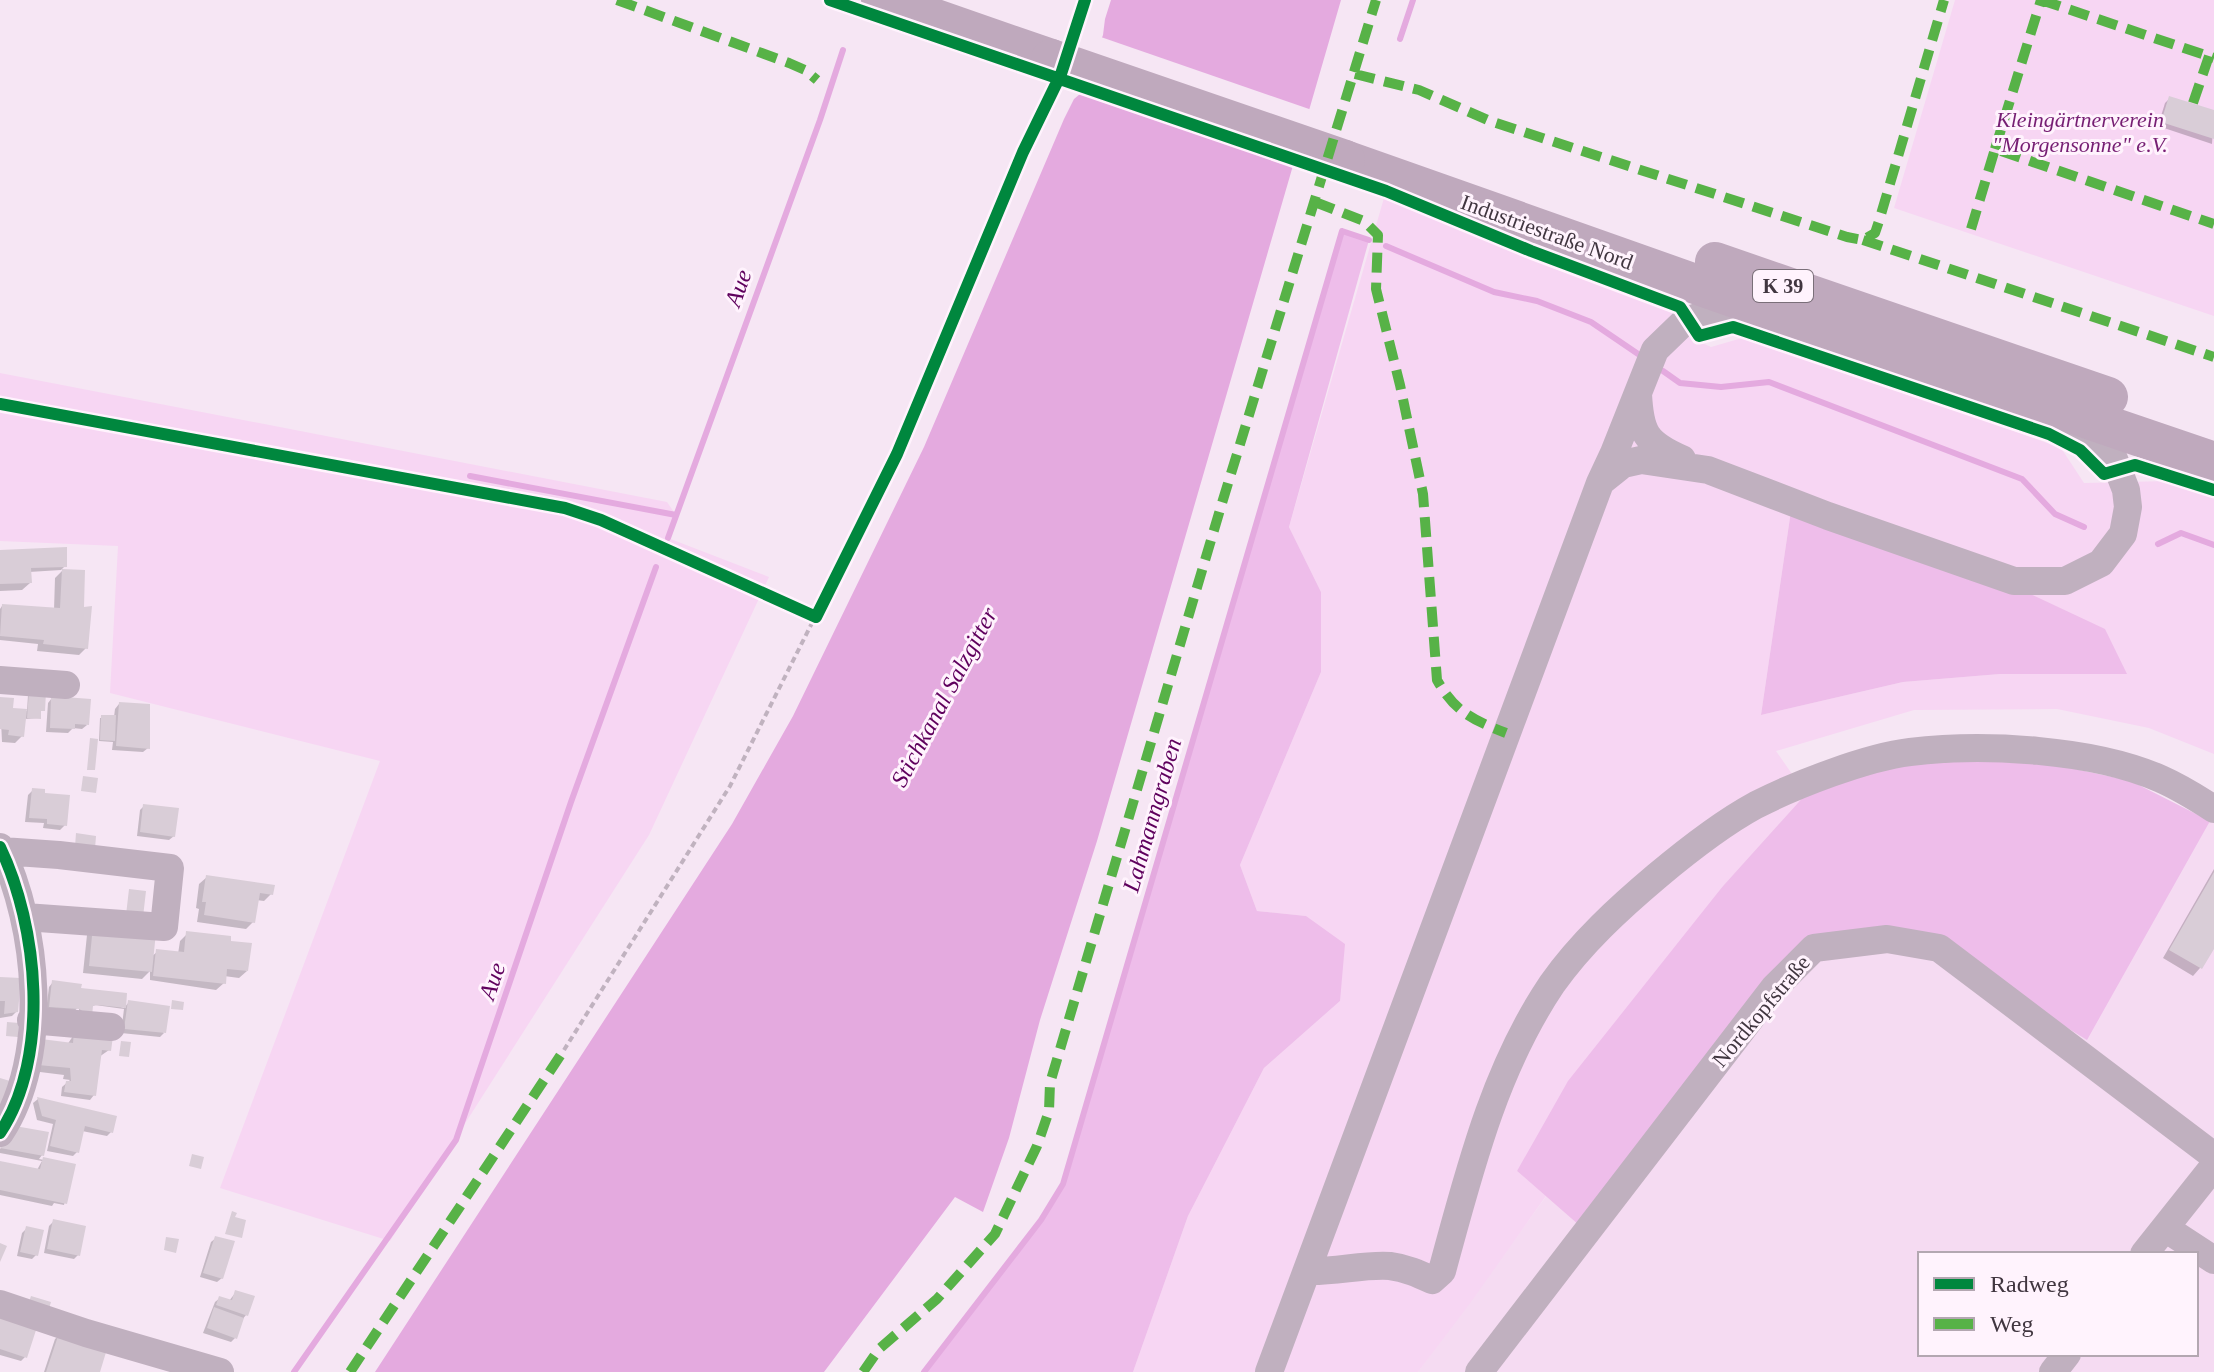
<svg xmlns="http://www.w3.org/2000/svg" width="2214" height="1372" font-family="Georgia,serif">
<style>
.built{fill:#f5dbf2;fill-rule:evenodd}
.green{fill:#f7d6f3;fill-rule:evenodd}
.forest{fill:#eebdea}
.water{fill:#e4aadf}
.pier{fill:#f6e6f4}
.shadow{fill:#0003}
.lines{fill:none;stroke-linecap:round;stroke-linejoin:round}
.stream{stroke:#e4aadf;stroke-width:6}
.building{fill:#d9cdd7}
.path{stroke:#c0b2bf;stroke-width:4;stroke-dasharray:6 4;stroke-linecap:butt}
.minor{stroke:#c0b0bf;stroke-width:28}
.highway{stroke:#bfa9bd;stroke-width:40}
.highway-bridge{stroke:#bfa9bd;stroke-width:40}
.quiet{stroke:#57b247;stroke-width:10;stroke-dasharray:20 10;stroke-linecap:butt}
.cycleway-casing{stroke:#fff3fd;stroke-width:17}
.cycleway{stroke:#00873e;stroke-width:12}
.labels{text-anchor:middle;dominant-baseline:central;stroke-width:6;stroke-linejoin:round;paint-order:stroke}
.shield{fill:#fff3fd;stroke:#7a6f79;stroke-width:2}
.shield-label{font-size:20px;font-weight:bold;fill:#413640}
.park-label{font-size:22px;font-style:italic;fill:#761e73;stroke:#fff3fd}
.street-label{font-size:22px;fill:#413640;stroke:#fff3fd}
.water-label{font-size:24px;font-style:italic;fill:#5f005d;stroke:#fff3fd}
</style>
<rect width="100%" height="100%" fill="#f6e6f4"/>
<path class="built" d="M2210 821 2214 823V1372H1418L1770 890ZM1920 1254H2196V1354H1920Z"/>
<path class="green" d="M1955 0H2214V316L1894 208Z
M1386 191 1530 254 1671 306 1698 341 1711 347 1749 336 2061 448 2084 483 2168 481 2214 495V754L2149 728 2057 709 1914 710 1776 751 1806 794 1723 886 1517 1171 1546 1196 1471 1302 1418 1372H1133L1188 1216 1264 1068 1340 1001 1306 916 1257 911 1240 865 1321 672V592L1289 527ZM1792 504 2000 674 1903 682 1761 715Z
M0 373 667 502 676 515 668 538 769 577 649 835 390 1241 220 1188 380 761 110 693 118 546 0 541Z"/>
<path class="forest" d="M1342 231 1369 240 1289 527 1321 592V672L1240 865 1257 911 1306 916 1345 944 1340 1001 1264 1068 1188 1216 1133 1372H924L1041 1220 1063 1184Z
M1792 504 2011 585 2105 629 2127 674H2000L1903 682 1761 715Z
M1974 759 2043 762 2131 781 2210 821 2087 1040 1939 948 1815 947 1587 1232 1517 1171 1568 1081 1723 886 1806 794 1905 763Z"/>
<path class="water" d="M1111 0H1341L1097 841 1040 1020 1009 1138 983 1212 955 1197 824 1372H375L732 824 793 716 924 447 1064 119 1074 99 1080 94 1103 35 1105 19Z"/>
<path class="pier" d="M1098 36 1312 110 1295 167 1077 92Z"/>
<path class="shadow" d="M2170 98 2214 112 2212 144 2158 126 2165 103Z
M0 552 65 566 61 570 29 572 30 583 22 590 0 591Z
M62 571 82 609 86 648 79 655 37 651 38 644 0 640V609L2 606 54 610 55 578Z
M28 695 43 710 39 712V718L24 719 22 736 15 743 2 742 0 699 11 710 27 711Z
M52 698 87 725 82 729 73 728 68 733 46 732 48 703Z
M119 704 148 748 143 752 112 750 113 742 99 741 100 718 114 717 115 709Z
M33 790 65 825 60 830 43 828 44 823 25 822 28 795Z
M144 806 174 836 169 840 137 836 140 810Z
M2214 869V945L2200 968 2193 976 2163 958Z
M207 877 271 894 264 901 256 900 253 922 246 929 197 922 199 909 196 908 199 884Z
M94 928 151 957 157 952 178 954 180 941 187 934 247 971 239 978 224 976V983L216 990 150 980V971L142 979 83 973 87 935Z
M0 979 16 1012 12 1016 0 1018Z
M53 982 78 994 124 1008 129 1002 164 1033 160 1037 121 1033 124 1009 95 1005 79 1012V1006L72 1014 46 1011 49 987Z
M75 1033 109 1050 99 1057 94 1095 90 1100 61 1096 62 1087 70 1080 63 1079 64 1075 32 1071 67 1045Z
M38 1099 115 1117 111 1132 107 1136 82 1131 77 1152 73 1156 47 1151 53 1124 37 1120 33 1103Z
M16 1128 42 1155 39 1159 73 1166 64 1205 54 1203 52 1206 0 1195V1163L37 1170 42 1161 0 1153V1149Z
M53 1222 78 1255 74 1259 44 1253 49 1226Z
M27 1228 36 1255 32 1259 17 1256 22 1233Z
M216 1238 222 1278 217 1282 200 1277 211 1242Z
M236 1292 246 1315 242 1320 236 1337 231 1342 203 1333 215 1302 220 1298 229 1301Z
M0 1317 25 1357 21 1361 0 1355Z
M60 1335 97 1372H44L55 1339Z"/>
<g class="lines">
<path class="stream" d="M1400 39 1413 0
M1386 246 1494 292 1537 301 1591 322 1644 358
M1663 371 1680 383 1721 387 1769 382 2022 479 2055 514 2084 527
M470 476 676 515
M668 538 820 120 843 50
M2158 544 2181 533 2214 545
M294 1372 456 1140 571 802 656 567
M924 1372 1041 1220 1063 1184 1342 231 1369 240"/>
</g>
<path class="building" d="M2169 96 2214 110V139L2161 122Z
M67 547V567L31 568 32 583 0 584V550Z
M62 569 85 570 84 607 92 606 88 649 43 644 44 640 0 636 2 604 60 608Z
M29 691 46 692 45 711H41V719L27 718Z
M51 696 91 699 89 725 75 724V729L50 728Z
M0 697 14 698 13 708 27 709 24 737 8 735 9 730 0 729Z
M119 702 150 704V749L116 746Z
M101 715H116L115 741 100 740Z
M90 738 98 739 95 770H87Z
M83 776 98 778 96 793 81 791Z
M32 788 45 789V793L70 795 67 826 47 824V819L29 818Z
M143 804 179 808 175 837 140 832Z
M76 833 96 836 95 849 75 847Z
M2214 872V949L2202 969 2169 950Z
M206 875 275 885 273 895 260 893 255 923 204 915 206 902H202Z
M129 889 146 891 143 917 126 915Z
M93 926 156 932 152 972 89 966Z
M186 931 231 936V941L252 943 248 971 227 969 226 984 153 976 156 949 184 952Z
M0 977 21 978 18 1012 4 1014 5 1001H0Z
M52 980 82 984 81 988 127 993 126 1008 98 1005 93 1006 92 1016 79 1009 49 1007Z
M128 1000 170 1006 166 1033 124 1029Z
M172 1000 184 1002 183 1010 171 1009Z
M7 1022 19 1023 18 1037 6 1036Z
M74 1031 113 1036 111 1051 102 1050 96 1096 64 1092 66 1081H71L70 1068 38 1065 41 1039 73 1043Z
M121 1041 131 1042 129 1057 119 1056Z
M0 1078 10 1081 0 1107Z
M37 1097 117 1116 113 1133 85 1126 79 1153 50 1146 56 1120 42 1116Z
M15 1126 49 1132 44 1156 0 1148Z
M192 1154 204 1157 201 1169 189 1166Z
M43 1157 76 1164 67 1204 0 1190V1161L40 1169Z
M232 1211 237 1213 235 1217 246 1220 242 1238 225 1234Z
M53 1219 86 1226 80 1256 47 1249Z
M26 1226 44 1230 38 1256 20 1252Z
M215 1236 235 1241 223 1279 203 1273Z
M166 1237 179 1239 176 1253 164 1250Z
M0 1243 7 1246 0 1262Z
M235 1290 255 1296 248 1316 216 1305 219 1296 232 1300Z
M31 1296 51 1302 48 1312 28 1305Z
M214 1307 244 1318 237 1339 207 1328Z
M0 1315 37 1327 27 1358 0 1349Z
M59 1333 107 1349 100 1372H46Z"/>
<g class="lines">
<path class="path" d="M1075 36 1085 0
M564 1050 730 786 897 454 1023 152 1054 89"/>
<path class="minor" d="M1638 394C1640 432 1645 443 1682 459
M1603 480 1623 464 1641 460 1708 470 1828 516 2014 581H2065L2101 563 2123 534 2128 507 2126 490 2112 454 2097 439 2073 424
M0 680 66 685
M0 847C38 926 51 1056 0 1133
M2 851 59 855 170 868 164 927 25 917
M31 1020 111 1027
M2165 1228 2214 1260
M2144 1254 2214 1166
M1308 1271C1335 1272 1365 1264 1390 1266 1406 1268 1419 1274 1432 1280L1442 1271C1469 1172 1494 1070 1552 984 1581 943 1619 908 1657 876 1688 850 1721 824 1756 805 1795 785 1867 757 1910 752 1984 743 2093 749 2161 779 2179 787 2197 798 2214 809
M0 1304 86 1333 220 1372
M1269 1372 1600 483 1614 453 1655 350 1684 322 1703 315 1754 309
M1479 1372 1774 988 1814 948 1887 939 1939 948 2214 1156
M2053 1372 2067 1354"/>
<path class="highway" d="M881 0 1051 59
M1345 160 1763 308 2214 462
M1715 262 2108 397"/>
<path class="highway-bridge" d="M1051 59 1345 160"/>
<path class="quiet" d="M617 0 789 63 805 70 817 80
M2041 0 2214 58
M1355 74 1419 90 1490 121 1847 237 1863 240 1875 233 1879 221 1944 0
M2193 103 2209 56
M1995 149 2041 0
M1315 202 1364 221 1378 235 1376 289 1400 385 1423 494 1437 680C1455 712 1473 720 1506 733
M1971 229 1995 149 2214 224
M1863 240 2214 357
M350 1372 564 1050
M863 1372 879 1349 937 1299 995 1234 1037 1146 1049 1111 1050 1083 1222 503 1376 0"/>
<g class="cycleway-casing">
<path id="cycleway" d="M830 0 1386 191 1531 251 1680 307 1699 336 1733 327 2049 434 2080 450 2104 474 2135 465 2214 490
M0 404 565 508 601 520 816 617 897 454 1023 152 1061 74 1085 0
M0 847C38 926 51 1056 0 1133"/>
</g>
<use href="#cycleway" class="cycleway"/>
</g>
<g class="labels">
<rect class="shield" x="1753" y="270" width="60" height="32" rx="6"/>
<g class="shield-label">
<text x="1783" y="286">K 39</text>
</g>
<g class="park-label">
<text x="2080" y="119">Kleingärtnerverein<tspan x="2080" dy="25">"Morgensonne" e.V.</tspan></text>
</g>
<g class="street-label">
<text transform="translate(1547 232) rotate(20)">Industriestraße Nord</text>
<text transform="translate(1761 1011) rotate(-50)">Nordkopfstraße</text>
</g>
<g class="water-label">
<text transform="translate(738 288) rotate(-70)">Aue</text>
<text transform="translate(944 697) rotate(-62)">Stichkanal Salzgitter</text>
<text transform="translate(1152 815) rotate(-74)">Lahmanngraben</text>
<text transform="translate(492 981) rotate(-71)">Aue</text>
</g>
</g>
<rect x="1918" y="1252" width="280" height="104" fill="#fff3fd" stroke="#b3a7b1" stroke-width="2"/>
<rect x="1934" y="1278" width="40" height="12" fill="#00873e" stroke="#b3a7b1" stroke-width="2"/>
<text x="1990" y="1292" font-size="24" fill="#413640">Radweg</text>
<rect x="1934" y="1318" width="40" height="12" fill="#57b247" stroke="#b3a7b1" stroke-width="2"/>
<text x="1990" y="1332" font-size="24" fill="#413640">Weg</text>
</svg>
